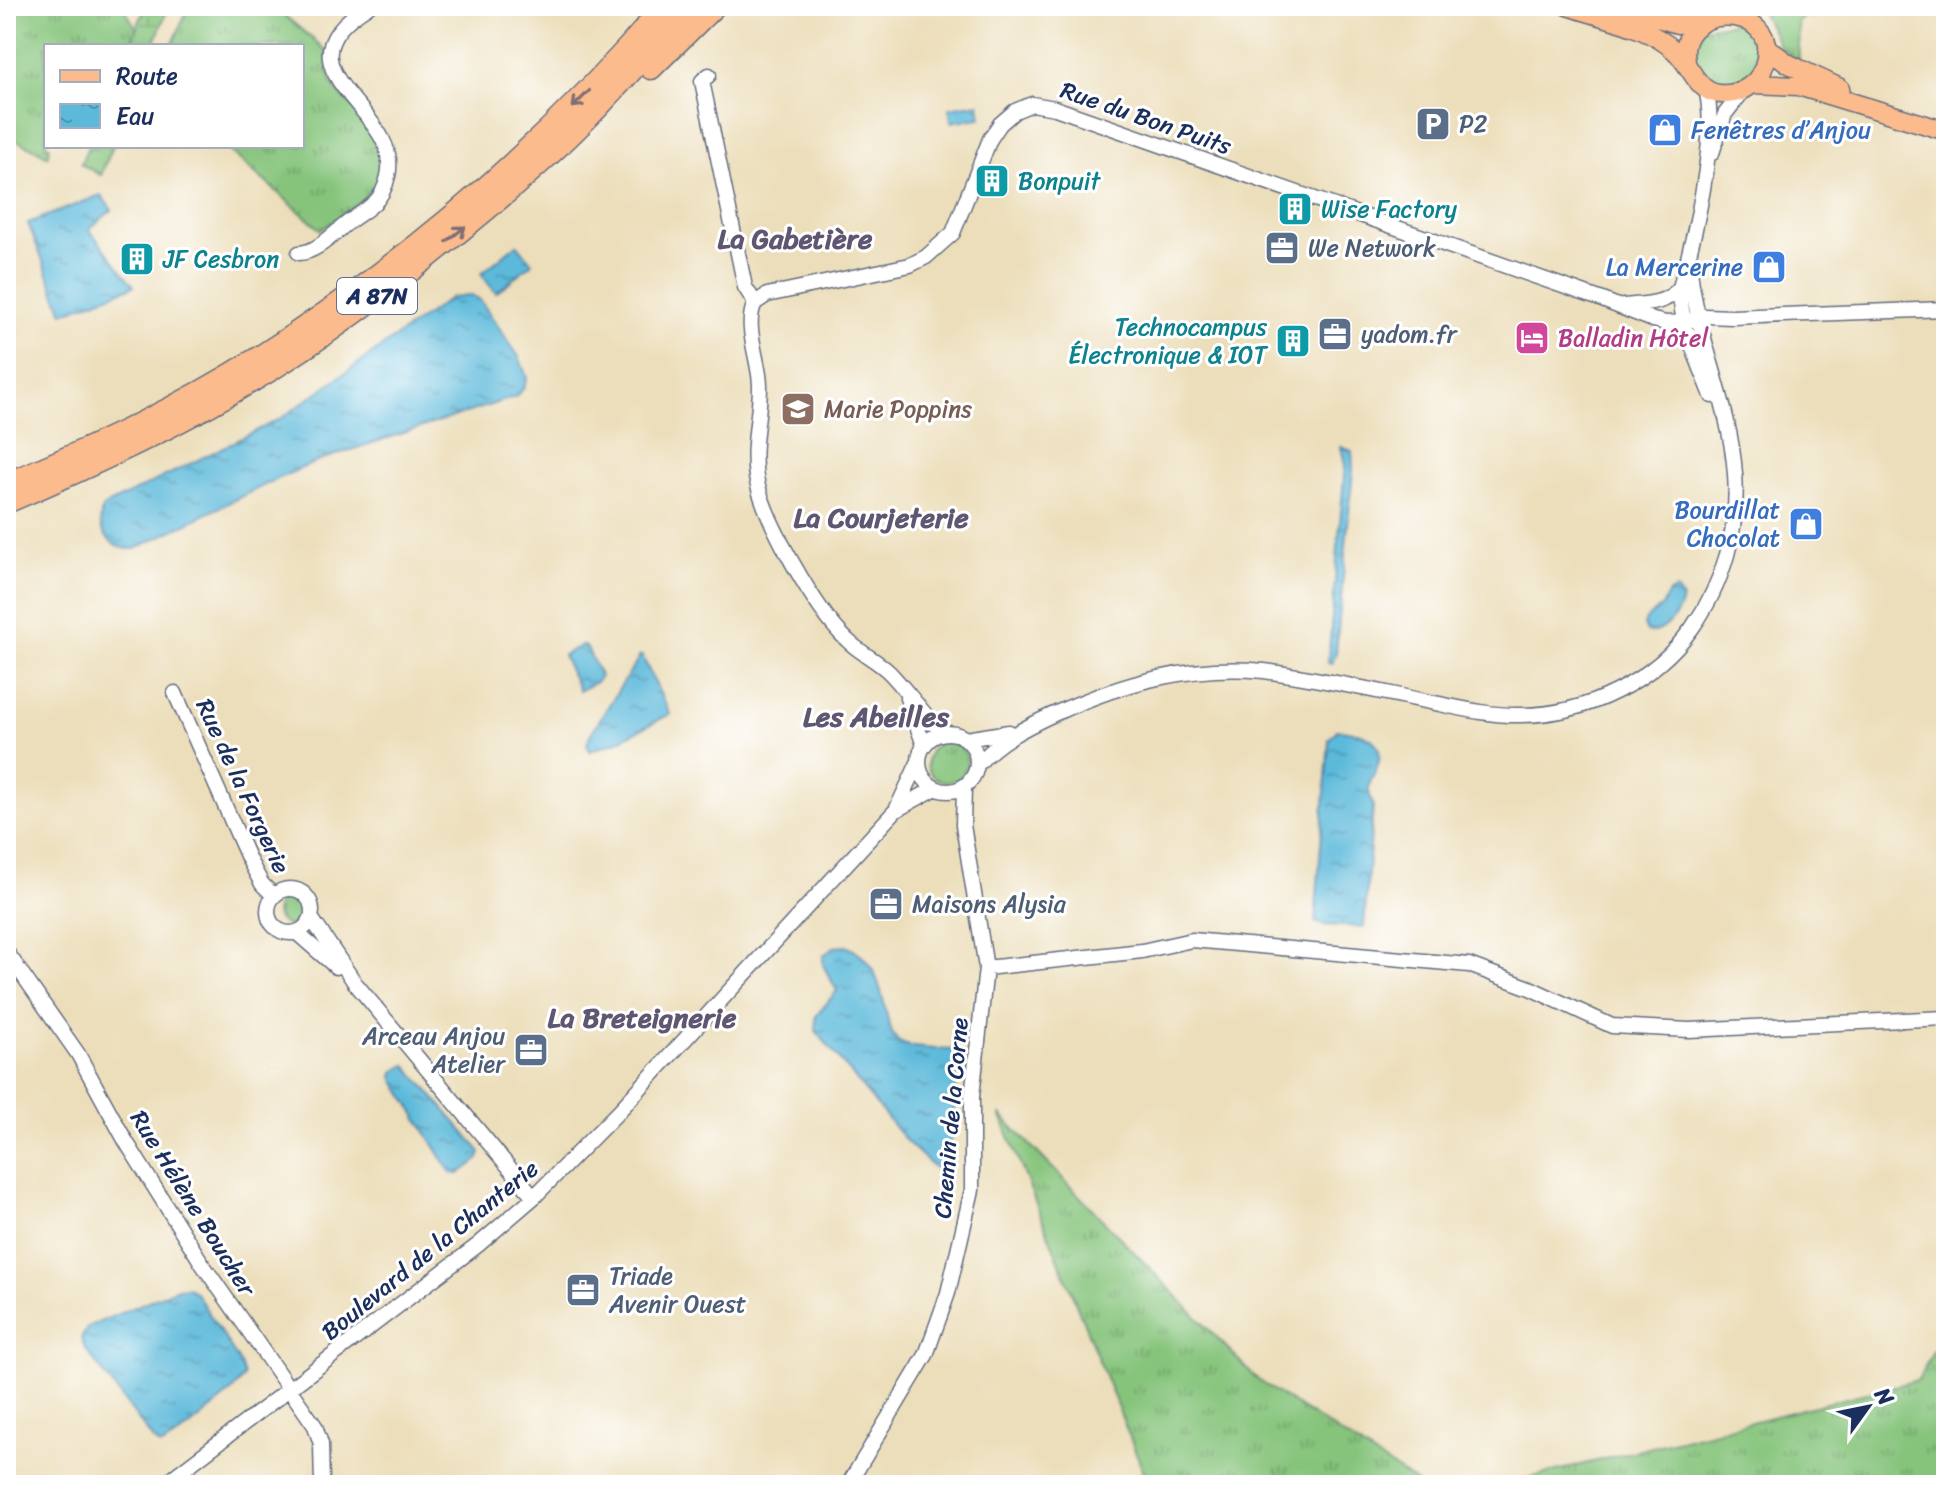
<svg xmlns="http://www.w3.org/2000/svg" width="1952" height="1491" font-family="Sriracha,sans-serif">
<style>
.grass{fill:url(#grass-tufts);stroke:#507a6c;stroke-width:2}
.wetland{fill:url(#wetland-marsh);stroke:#507a6c;stroke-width:2}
.water{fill:url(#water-ripples);stroke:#3c749c;stroke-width:2}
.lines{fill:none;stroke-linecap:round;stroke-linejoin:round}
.minor-casing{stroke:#646c7e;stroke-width:17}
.major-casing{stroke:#646c7e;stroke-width:21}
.highway-casing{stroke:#646c7e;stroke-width:25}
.minor{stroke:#fff;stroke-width:14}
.major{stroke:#fbbb8d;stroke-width:18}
.highway{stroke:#fbbb8d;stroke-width:22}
.oneway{stroke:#806e73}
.labels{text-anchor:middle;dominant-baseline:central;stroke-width:6;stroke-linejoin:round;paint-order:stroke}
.shield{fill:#fff;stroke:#5f6d8e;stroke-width:2}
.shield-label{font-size:22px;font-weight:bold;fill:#1b2f5e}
.street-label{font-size:24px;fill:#1b2f5e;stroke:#fff}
.service-label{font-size:24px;fill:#4e5e75;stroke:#fff;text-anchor:start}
.shop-label{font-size:24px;fill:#366cbe;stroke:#fff;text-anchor:end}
.culture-label{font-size:24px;fill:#0d838f;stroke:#fff;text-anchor:start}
.hotel-label{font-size:24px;fill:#b23c85;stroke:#fff;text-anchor:start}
.education-label{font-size:24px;fill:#785e54;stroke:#fff;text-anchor:start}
.quarter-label{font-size:28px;font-weight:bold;fill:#5f5772;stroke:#fff}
</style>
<defs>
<pattern id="grass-tufts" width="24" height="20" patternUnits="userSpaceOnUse" patternTransform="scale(2)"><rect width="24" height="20" fill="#86c47b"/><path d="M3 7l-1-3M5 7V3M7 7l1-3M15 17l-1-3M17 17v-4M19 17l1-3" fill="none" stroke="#6da068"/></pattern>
<pattern id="wetland-marsh" width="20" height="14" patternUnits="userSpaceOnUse" patternTransform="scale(2)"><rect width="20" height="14" fill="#86c47b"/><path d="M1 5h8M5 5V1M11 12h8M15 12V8" fill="none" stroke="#6da068"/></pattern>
<pattern id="water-ripples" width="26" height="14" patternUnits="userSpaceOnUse" patternTransform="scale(2)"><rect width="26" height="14" fill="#5cb9da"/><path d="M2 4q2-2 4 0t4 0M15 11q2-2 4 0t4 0" fill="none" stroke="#4b97b4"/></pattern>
</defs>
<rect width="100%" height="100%" fill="#fff"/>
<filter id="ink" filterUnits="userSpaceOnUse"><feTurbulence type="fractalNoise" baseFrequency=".0125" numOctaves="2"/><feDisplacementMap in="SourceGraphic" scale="16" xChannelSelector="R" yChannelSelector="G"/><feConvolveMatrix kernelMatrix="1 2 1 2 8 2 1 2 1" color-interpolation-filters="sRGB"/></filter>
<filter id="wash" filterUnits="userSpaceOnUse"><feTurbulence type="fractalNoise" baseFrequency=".006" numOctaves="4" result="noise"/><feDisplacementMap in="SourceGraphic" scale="32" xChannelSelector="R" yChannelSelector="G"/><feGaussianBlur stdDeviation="1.8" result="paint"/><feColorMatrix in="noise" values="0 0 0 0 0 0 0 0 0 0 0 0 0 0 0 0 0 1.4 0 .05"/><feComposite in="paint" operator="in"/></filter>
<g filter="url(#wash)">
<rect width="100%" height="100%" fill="#ecdeba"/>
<path class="grass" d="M6 6H123L139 33 133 46H46V146H50L48 156 6 135Z
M189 6H273L326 50C328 59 328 72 331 81 336 93 351 105 360 114 412 173 369 195 321 230L224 146H302V46H172Z
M1757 6H1815L1814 17 1805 15 1798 22 1799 61 1780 48 1772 30Z
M1740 22 1757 40C1758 62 1753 90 1723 87 1718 87 1710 82 1704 80L1691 56 1703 28Z
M927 762a20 20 0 1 1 40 0a20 20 0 1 1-40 0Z
M276 911a15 15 0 1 1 30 0a15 15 0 1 1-30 0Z
M1000 1114 1259 1381 1420 1485H1149Z
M1946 1326V1485H1501L1918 1380Z"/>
<path class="wetland" d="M146 6H169L153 46H129Z
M88 146H113L101 175 81 164Z"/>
<path class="water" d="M979 103 981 118 951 122 949 108Z
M101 195 112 210 89 229 134 286 63 313 28 223Z
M517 244 532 263 496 293 481 274Z
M469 295 480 300 519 357 527 377 524 388 515 397 326 458 281 477 135 549C111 550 94 530 103 507L280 419 452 297Z
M1341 447 1352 451 1353 470 1336 653 1332 664 1328 663 1345 465Z
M1676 590 1682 598C1680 614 1664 635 1647 632L1644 625 1646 619 1662 606 1669 593Z
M582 645 587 648 600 676 596 682 579 691 563 655Z
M640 656H642L670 714 618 741 590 751 587 744 590 735Z
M1337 730C1360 731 1390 738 1376 770 1374 776 1369 781 1369 788 1368 795 1372 799 1373 806L1364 927 1324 925 1315 922 1329 739Z
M846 946C895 967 877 1034 903 1044 918 1050 938 1048 953 1050L959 1054 950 1150 946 1165 938 1171 906 1141 816 1031V1016L837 991 823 965V956L834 947Z
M406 1065 481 1152 479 1159 459 1174 451 1173 393 1078 394 1072Z
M187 1287 196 1293 240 1363 244 1376C238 1389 173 1443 160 1446L154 1441 84 1347 81 1338 88 1327 178 1288Z"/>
</g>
<g filter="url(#ink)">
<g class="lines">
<g class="minor-casing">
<path id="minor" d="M709 75 702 81 745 287 755 303
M1706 89C1717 131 1700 211 1689 254 1687 266 1681 278 1680 290 1680 325 1700 364 1712 396
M1712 153 1725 114 1744 90
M299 253C317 253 335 232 350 221 358 215 367 210 374 203 382 196 386 185 388 176 404 109 265 70 368 6
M755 303 767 295 910 265 926 257 953 233 990 139 1000 124 1015 111 1032 104 1055 108 1600 299 1653 320 1666 323 1686 322 1705 316 1732 317 1946 309
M755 303C743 326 760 361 760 386 760 418 751 444 756 477 763 518 816 611 847 640 860 653 877 660 890 673 908 692 923 714 942 732
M1623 306C1644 304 1667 305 1680 287
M175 693 249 860 262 884 274 896
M907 698 924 745
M919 762a29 29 0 1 1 58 0a29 29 0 1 1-58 0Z
M966 739 1009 732
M977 765C998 741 1026 727 1054 714 1122 683 1190 664 1264 671 1318 678 1372 690 1425 701 1456 707 1489 716 1521 715 1586 715 1654 681 1692 628 1724 583 1739 529 1735 474 1730 399 1692 329 1689 255
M896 810 934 789
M268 911a22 22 0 1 1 44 0a22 22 0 1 1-44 0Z
M312 919 355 983 534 1197
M297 933 336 967
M6 951 78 1054 125 1140 203 1265 315 1426 321 1444 322 1485
M986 968 1142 951 1192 940 1469 965 1530 988 1612 1026 1689 1030 1946 1018
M163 1485 478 1245 534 1197 619 1111 896 810 918 763
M848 1485 926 1355 948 1293 972 1190V1097L986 968 963 825 964 788"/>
</g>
<g class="major-casing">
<path id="major" d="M1568 6C1603 18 1648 26 1675 51 1695 69 1697 101 1734 93 1749 90 1760 79 1764 66 1785 0 1669 0 1687 66
M1618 6 1677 24 1699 22
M1766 47 1789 64 1840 88
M1752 84 1798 86 1946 131"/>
</g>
<g class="highway-casing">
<path id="highway" d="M651 68 714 6
M6 484C93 448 180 408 260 357 411 261 549 142 665 6
M6 502C95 465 182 423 265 373 332 332 395 284 456 234 503 196 549 157 591 114 625 79 656 42 688 6"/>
</g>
<use href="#minor" class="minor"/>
<use href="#major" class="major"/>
<use href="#highway" class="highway"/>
</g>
<defs><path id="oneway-shaft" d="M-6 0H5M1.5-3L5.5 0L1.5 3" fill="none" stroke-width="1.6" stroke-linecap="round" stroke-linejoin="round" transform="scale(2)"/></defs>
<g class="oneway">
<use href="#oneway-shaft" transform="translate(581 99) rotate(135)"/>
<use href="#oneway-shaft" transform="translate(456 234) rotate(-39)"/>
</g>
</g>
<defs>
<g id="parking-square" transform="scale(1.8)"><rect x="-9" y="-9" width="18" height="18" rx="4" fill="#5c6f8a" stroke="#fff"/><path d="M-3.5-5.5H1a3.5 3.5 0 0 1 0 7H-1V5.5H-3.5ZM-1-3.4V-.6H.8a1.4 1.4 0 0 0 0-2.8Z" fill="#fff"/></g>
<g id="shop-square" transform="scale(1.8)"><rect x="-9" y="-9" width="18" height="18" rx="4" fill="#3f7fe0" stroke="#fff"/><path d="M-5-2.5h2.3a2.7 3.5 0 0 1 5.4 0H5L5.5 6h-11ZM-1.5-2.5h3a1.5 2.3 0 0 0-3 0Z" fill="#fff"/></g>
<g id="building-square" transform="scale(1.8)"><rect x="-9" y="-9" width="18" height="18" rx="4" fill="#0f9aa8" stroke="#fff"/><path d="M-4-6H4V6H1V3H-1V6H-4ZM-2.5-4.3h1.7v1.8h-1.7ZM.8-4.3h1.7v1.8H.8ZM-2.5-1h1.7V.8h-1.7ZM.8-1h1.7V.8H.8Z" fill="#fff"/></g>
<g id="office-square" transform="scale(1.8)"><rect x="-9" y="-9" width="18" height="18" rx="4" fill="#5c6f8a" stroke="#fff"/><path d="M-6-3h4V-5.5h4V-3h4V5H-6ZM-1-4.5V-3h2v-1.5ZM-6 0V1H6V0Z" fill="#fff"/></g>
<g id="hotel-square" transform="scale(1.8)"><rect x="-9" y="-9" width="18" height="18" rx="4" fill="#d1479c" stroke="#fff"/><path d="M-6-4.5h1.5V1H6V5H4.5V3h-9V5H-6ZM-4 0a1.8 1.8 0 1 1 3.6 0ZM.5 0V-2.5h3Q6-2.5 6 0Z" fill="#fff"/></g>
<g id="school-square" transform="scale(1.8)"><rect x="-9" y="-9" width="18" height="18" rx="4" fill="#8d6e63" stroke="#fff"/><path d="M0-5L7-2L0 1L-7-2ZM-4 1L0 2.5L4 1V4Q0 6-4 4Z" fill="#fff"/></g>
</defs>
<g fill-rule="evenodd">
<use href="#parking-square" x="1433" y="124"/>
<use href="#shop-square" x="1665" y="130"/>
<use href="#building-square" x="992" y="181"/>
<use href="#building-square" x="1295" y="209"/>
<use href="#office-square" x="1282" y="248"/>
<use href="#building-square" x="137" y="259"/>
<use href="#shop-square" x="1769" y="267"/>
<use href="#office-square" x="1335" y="334"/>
<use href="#hotel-square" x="1532" y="338"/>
<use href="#building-square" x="1293" y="341"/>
<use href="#school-square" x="798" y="409"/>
<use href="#shop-square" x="1806" y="524"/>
<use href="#office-square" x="886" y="904"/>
<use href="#office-square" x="531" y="1050"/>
<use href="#office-square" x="583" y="1290"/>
</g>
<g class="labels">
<rect class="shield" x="337" y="278" width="80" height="36" rx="6"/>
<g class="shield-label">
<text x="377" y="296">A 87N</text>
</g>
<g class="street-label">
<text transform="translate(1146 118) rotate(19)">Rue du Bon Puits</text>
<text transform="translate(243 786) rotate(65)">Rue de la Forgerie</text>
<text transform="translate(951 1118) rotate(-85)">Chemin de la Corne</text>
<text transform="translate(193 1203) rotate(58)">Rue Hélène Boucher</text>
<text transform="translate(430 1250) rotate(-39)">Boulevard de la Chanterie</text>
</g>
<g class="service-label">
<text x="1459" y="124">P2</text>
<text x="1308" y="248">We Network</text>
<text x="1361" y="334">yadom.fr</text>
<text x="912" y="904">Maisons Alysia</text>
<text x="505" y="1036" text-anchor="end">Arceau Anjou<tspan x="505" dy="28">Atelier</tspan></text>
<text x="609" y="1276">Triade<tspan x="609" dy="28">Avenir Ouest</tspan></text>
</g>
<g class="shop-label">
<text x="1691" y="130" text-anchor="start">Fenêtres d’Anjou</text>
<text x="1743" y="267">La Mercerine</text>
<text x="1780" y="510">Bourdillat<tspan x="1780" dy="28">Chocolat</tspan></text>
</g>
<g class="culture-label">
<text x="1018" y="181">Bonpuit</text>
<text x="1321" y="209">Wise Factory</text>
<text x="163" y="259">JF Cesbron</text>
<text x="1267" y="327" text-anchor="end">Technocampus<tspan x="1267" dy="28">Électronique &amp; IOT</tspan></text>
</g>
<g class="hotel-label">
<text x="1558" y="338">Balladin Hôtel</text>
</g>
<g class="education-label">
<text x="824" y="409">Marie Poppins</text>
</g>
<g class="quarter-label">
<text x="795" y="238">La Gabetière</text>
<text x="881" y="517">La Courjeterie</text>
<text x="876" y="716">Les Abeilles</text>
<text x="642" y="1017">La Breteignerie</text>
</g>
</g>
<rect width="1952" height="1491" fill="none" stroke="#fff" stroke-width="32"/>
<rect x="44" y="44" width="260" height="104" fill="#ffffff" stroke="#a4acbf" stroke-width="2"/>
<rect x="60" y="70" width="40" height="12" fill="#fbbb8d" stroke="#a4acbf" stroke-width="2"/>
<text x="116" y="84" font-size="24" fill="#1b2f5e">Route</text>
<rect x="60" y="104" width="40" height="24" fill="url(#water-ripples)" stroke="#a4acbf" stroke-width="2"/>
<text x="116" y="124" font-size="24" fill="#1b2f5e">Eau</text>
<g transform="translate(1868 1407) rotate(57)" stroke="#ffffff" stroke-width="6" paint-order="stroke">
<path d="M0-6L14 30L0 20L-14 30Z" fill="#1b2f5e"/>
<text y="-12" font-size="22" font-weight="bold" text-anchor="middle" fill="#1b2f5e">N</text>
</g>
</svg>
